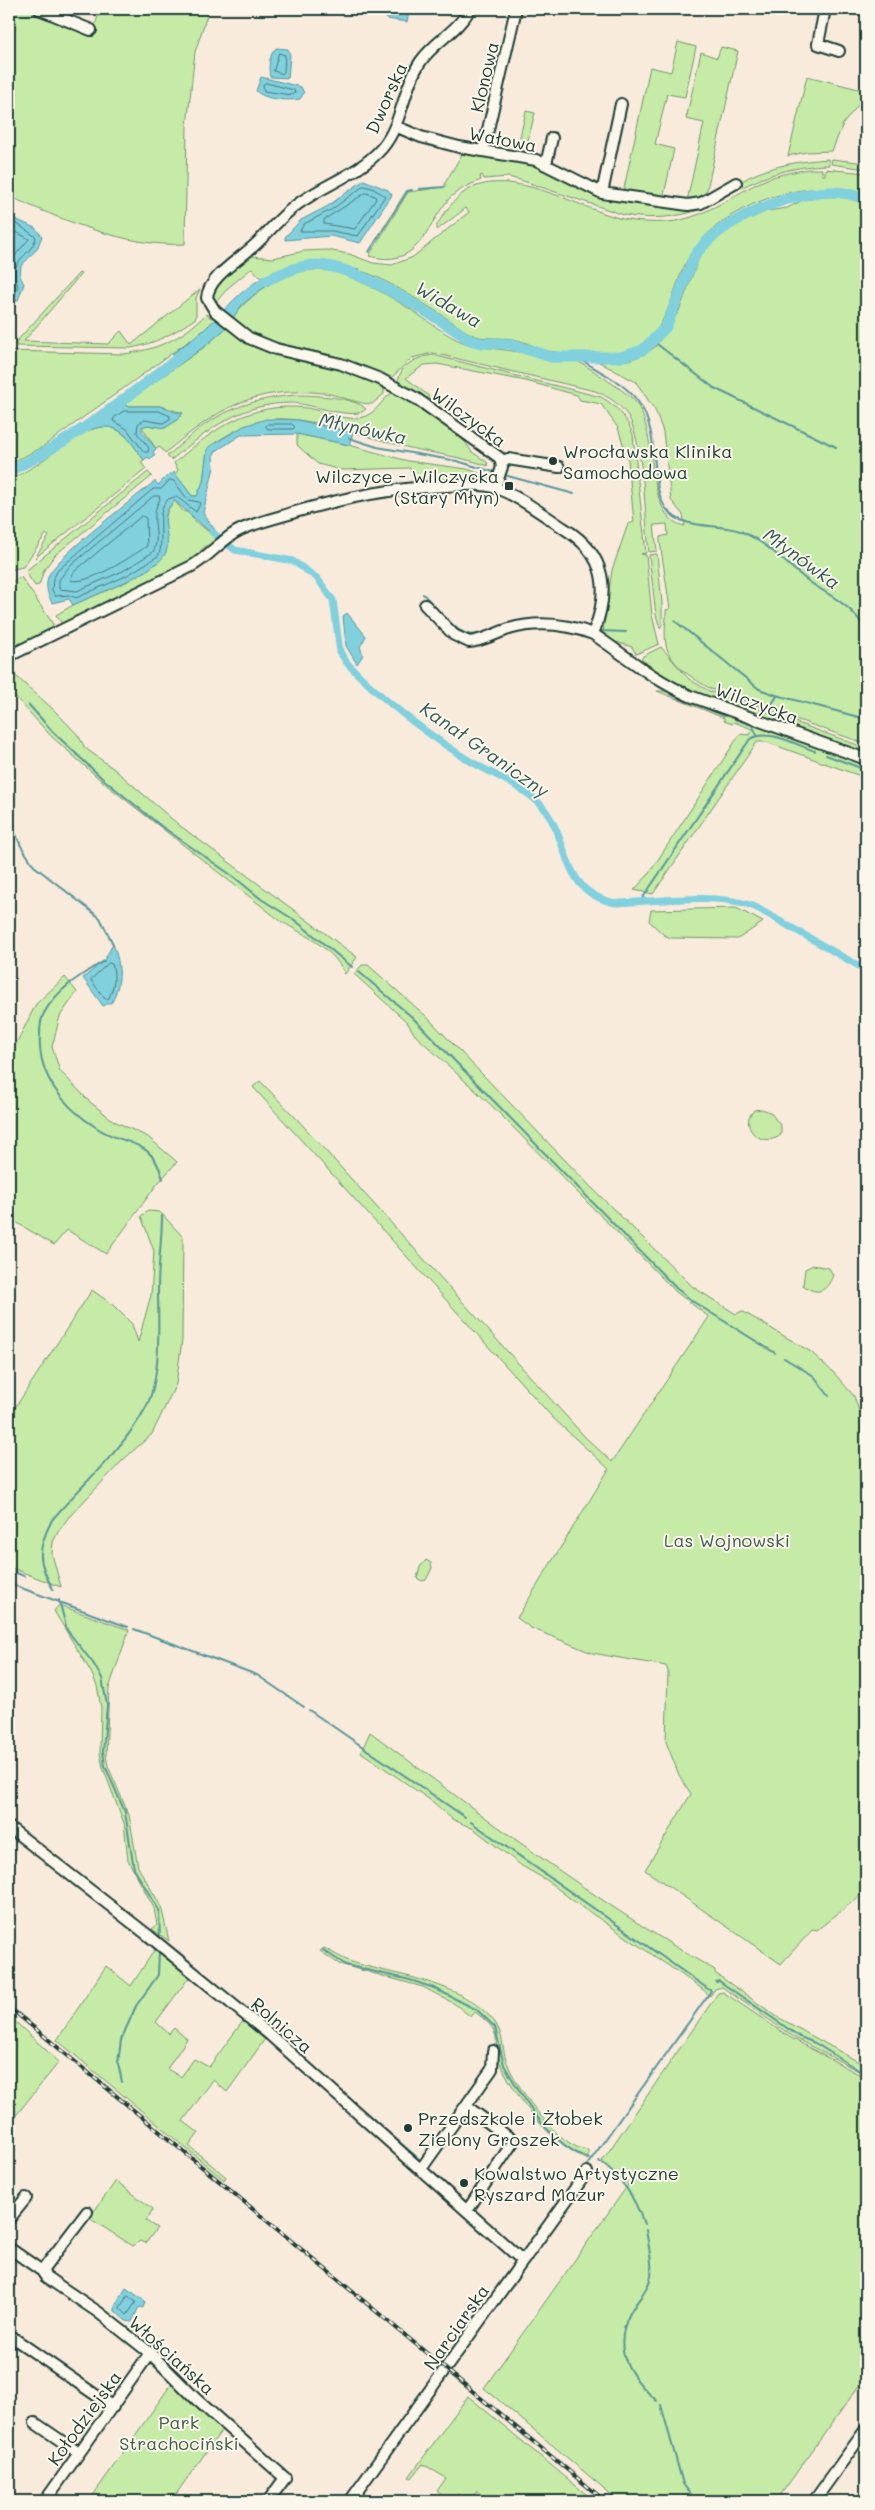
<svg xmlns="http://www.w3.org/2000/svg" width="875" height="2510" font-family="Mali,sans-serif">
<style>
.green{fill:#c5eba6;stroke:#72946d}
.water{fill:#81d0de;stroke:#5a959a}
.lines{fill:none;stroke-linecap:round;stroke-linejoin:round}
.shore{stroke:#467878;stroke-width:1}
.stream{stroke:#5a959a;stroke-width:2}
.canal{stroke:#81d0de;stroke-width:7}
.river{stroke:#81d0de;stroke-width:11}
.minor-casing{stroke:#1f3d34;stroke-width:14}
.major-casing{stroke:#1f3d34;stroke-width:16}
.minor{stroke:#fbf7ec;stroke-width:10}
.major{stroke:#ffdf80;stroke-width:12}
.rail-casing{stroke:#1f3d34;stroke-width:4}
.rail{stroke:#fbf7ec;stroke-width:2;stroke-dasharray:5.5;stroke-linecap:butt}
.poi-dot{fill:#1f3d34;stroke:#fbf7ec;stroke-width:2}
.labels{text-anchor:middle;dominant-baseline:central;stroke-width:4;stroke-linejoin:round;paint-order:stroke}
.street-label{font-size:18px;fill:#1f3d34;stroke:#fbf7ec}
.poi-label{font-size:18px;fill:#1f3d34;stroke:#fbf7ec;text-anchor:start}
.park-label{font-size:18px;fill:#40604b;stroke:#fbf7ec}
.water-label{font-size:19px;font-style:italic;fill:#335a56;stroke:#fbf7ec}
</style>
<rect width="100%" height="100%" fill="#f8ebdc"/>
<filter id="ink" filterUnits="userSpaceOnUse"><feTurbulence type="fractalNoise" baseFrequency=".02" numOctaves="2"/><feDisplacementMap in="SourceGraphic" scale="10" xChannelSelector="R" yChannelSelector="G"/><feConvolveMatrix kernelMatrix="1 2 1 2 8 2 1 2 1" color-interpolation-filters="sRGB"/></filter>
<g filter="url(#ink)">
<path class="green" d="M9 9H28L53 19 94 27 101 9H209L195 52 187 126 185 244C129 248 59 219 9 196Z
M678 42 696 47 685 97 667 94 655 144 674 149 664 195 655 199 623 193 650 67 671 72Z
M721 47 738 51 706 194 704 198 687 201 704 123 686 119 701 52 717 58Z
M807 76 866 91V95L843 124 832 151 806 152 788 156Z
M526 111 535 113 524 156 516 154Z
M464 151C485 154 508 156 528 162 577 177 650 219 700 206L702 209C675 218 651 220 624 215L520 180 508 177 484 179 482 175 480 176 481 180C469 185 457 190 448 200 423 231 418 269 369 256L408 192 445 187V183Z
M828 159 829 165C779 166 746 184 704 208L703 205C719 196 733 186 749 177 774 165 801 161 828 159Z
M832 159 866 163V169L831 164Z
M809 169H822V175H825V169L866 173V194C809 175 720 204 689 257 671 287 668 341 627 352 611 356 564 354 548 351 535 348 526 341 512 339 499 337 483 340 471 334 461 329 452 321 442 315 426 305 375 272 359 271 356 271 354 271 351 271 336 267 324 260 307 262 292 263 276 272 261 278L252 268 229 287 216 302 217 309 212 296 218 282 252 256 273 258 304 251 327 250 349 254 373 263 392 265 413 257 469 212 466 208 437 230V225C444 213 452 202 463 193 506 163 574 206 619 218 635 222 651 223 668 222 702 219 728 198 758 183 774 175 792 172 809 169Z
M838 195 866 204V744L711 689C695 680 670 665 666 645 664 634 666 621 666 610L670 609 660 542V537L668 535 667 524 654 525 657 551 649 552C645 519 644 443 628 416 620 404 608 396 595 391L433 353 412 358 390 379C375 373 359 364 344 359 306 346 262 347 231 319 252 292 284 269 320 270 344 270 390 296 410 309 427 320 446 336 465 343 484 349 506 349 525 353 531 354 537 358 543 359 554 360 567 358 577 361 583 363 625 392 631 397 663 428 640 517 685 526L683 515 671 500 663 432 656 412 636 382 599 362 629 360 643 355 655 347 679 311 699 258 710 242 723 231 767 211 787 208 803 200Z
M79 273 81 274 24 341 108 344 121 331 131 345 200 289 196 298V318C176 332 155 344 131 348L16 346V342Z
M206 314 211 318 217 317 204 330 41 448 9 464V351L123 354C156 350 182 339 206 314Z
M227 327 242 338 381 383 384 388V394L372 404C356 404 340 395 324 393 252 386 218 409 165 453L160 447 156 449 142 427 147 425 165 428 177 420 183 413 160 406H126L128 401 207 345Z
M433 355 601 397C617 406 627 417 633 435L646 553 641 554 646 555 652 615 659 644 636 654 632 647 610 640 603 632 612 570 628 524 634 522 628 460 618 428 601 404 580 400 577 395 526 381 437 364 424 365 406 378 429 396 426 400 398 383C399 365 417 357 433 355Z
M395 392 451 430 465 442 472 452 487 462 488 466C463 457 436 454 410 448 372 439 313 417 276 419 251 420 230 433 210 446L207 450 203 482 197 496H192L175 474 178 470 174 463C214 429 250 401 307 408 324 411 341 420 359 418 378 415 383 395 395 392Z
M297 395C313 395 355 397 366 409 355 422 310 403 292 403 240 403 210 429 171 460L167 456C182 444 196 429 212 420 238 404 267 397 297 395Z
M103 426C125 428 132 444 144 460L141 462 146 469 35 558 49 536 46 534 23 567 9 570V479C43 467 68 434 103 426Z
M297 434 349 445 408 461 467 469 492 478 484 481 414 483 410 468 341 470 318 464 297 445Z
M148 472 152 476 55 555 44 570 39 585 35 586 27 574 28 569Z
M175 501 183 511 189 513 195 521 218 539 210 546 207 545 201 550 199 558 63 625 56 615 73 605 128 581 166 551C168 532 159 515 175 501Z
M657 554 662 603V625L660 628 656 615 649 555Z
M21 577 53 624 52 631 9 652V583Z
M661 647 689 679 709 691 866 748V755C792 729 713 708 646 666V662L642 664 641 660 643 656Z
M9 670 54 710 78 735 85 748 114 769 179 825 357 957 345 974C334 949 305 935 282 922L104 783 51 736 9 690Z
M657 691H668L866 764V778L766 742H757L653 894 634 890 648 875 740 734 749 735 752 729 734 722 732 724 724 721V718Z
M736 908 763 922 738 939 671 938 664 935 649 921 651 910Z
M362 965H368L427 1017 590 1186 693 1287 736 1314 742 1311 811 1352 834 1373 854 1396 866 1431V1891L817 1930 813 1929 781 1964 645 1870 691 1794 679 1775 666 1742 668 1671 666 1666 592 1653 531 1628 517 1618 609 1469 554 1419 253 1087 260 1081 296 1118 585 1437 612 1462 709 1317 676 1292 491 1105 415 1035 407 1022 354 974Z
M65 977 77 992 60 1016 52 1047 60 1071 90 1102 114 1121 148 1137 177 1162 158 1183 106 1254 67 1230 54 1245 9 1218V1058L36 1004Z
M762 1109 770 1112 781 1126V1135C767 1146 745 1136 749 1117L754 1110Z
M148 1211 160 1212 183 1237 182 1340 176 1384 152 1434 124 1459 68 1518 58 1532 53 1542 52 1554 61 1587 9 1567V1417L92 1290 113 1305 132 1324 138 1342 151 1295 154 1251 141 1216Z
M813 1265 829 1268 833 1275C827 1292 817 1296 803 1285L805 1269Z
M426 1560 431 1563 432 1568 426 1580 422 1581 417 1578 420 1567Z
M59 1605 129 1630 109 1688 106 1755 108 1766 129 1815 138 1867 161 1906 169 1941 152 1929 157 1925 154 1908 128 1860 124 1823 103 1768 100 1753 101 1707 97 1686 91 1672 54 1611Z
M370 1732C482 1815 594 1901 715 1970V1973L776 2016 866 2066V2075L795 2038 722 1987 715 1989 710 1996 701 1988 572 1900 548 1881 522 1866 474 1829 452 1819 433 1802 361 1752Z
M324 1948C334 1953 344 1960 355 1963 401 1977 460 1981 494 2021 505 2035 501 2052 509 2067 520 2092 560 2149 588 2150V2160C550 2142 521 2105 502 2067 488 2039 509 2037 475 2012L471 2017 455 2004 423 1987 339 1964 320 1951Z
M155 1949 190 1976 156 2022 169 2034 174 2028 187 2039 167 2069 181 2077 194 2059 209 2067 243 2021 265 2039 227 2092 213 2080 183 2121 199 2133 189 2146 226 2177 224 2180 57 2040 106 1966 131 1986Z
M723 1992 791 2038 866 2078V2376L776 2501H619L484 2388 628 2185 602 2161 718 1993Z
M9 2016 59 2062 9 2124Z
M116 2181 153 2209 146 2221 157 2228 146 2243 140 2241 133 2246 89 2218Z
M172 2383 224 2427 171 2501H89Z
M468 2396 593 2500 592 2501H477L481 2494 477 2491 469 2501 458 2494 452 2501H449L437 2491 446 2478 423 2464 412 2478 409 2477Z"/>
<path class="water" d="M385 9H406L409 12 407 22 387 19Z
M276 48 288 49 290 55 288 78 270 77C268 68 269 54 276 48Z
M261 77 301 87 304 93 300 99C288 101 265 100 256 91Z
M364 180 388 190 392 195 360 243 331 236 285 240V237L301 220 328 206Z
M9 216 35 228 42 236 37 249 21 266 20 276 24 284 18 300 9 305Z
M274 272 280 278 259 291 241 306 227 327 207 345 180 364 172 354C183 345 197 337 206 328 230 305 243 286 274 272Z
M128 401 126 406H160L175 412 183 413 177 420 165 428 147 425 142 427V431L156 449 153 452 155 455 150 459 148 457 144 460C127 437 121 420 89 430Z
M266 419 298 420 353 433 349 445 297 434 241 435 216 451 213 456 214 467 203 513 220 537 218 539 175 501C156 517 172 532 166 552 160 571 92 596 73 605L69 599 52 603C48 595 45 587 48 577 54 558 135 498 155 481L158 485 170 473 172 475 174 472 192 496H197L203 482 207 450 210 446 244 426Z
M347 613 366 636 360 647 363 655 357 664 346 646 343 616Z
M113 944C121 965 122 981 112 1002L103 1006 83 978 104 961Z
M126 2288 145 2301 143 2308 139 2307 132 2322 126 2321 115 2311V2306Z"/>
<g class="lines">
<path class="shore" d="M279 53 285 55 284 72 282 74 274 71Z
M266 83 294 90 295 93 291 95 264 91 263 85Z
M364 186 372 188 385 196 358 236 332 231H300L304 224 331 210Z
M366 193 375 196 376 199 355 229 324 224V220Z
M9 221 19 225 36 237C31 259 7 257 18 286L15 295 9 298
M9 228 29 239 11 260 9 271
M124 411H159L170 416V419L163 423 144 420 138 424 137 433 149 448 148 452H144L127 429 113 421 114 418Z
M268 424H292L295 427 293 429H268L266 427Z
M170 480 174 481 188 500 199 502 200 504 196 512 177 497C150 497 167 541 158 556L126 576 76 598 69 595 55 596 52 590 53 579 58 570 153 489H161Z
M154 496H159L160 499C148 518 162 535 153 552L123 571 77 591 59 589V580L69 567Z
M142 516 146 518 147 546C131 557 87 586 70 580L74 572Z
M109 963 112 964C116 977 114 986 109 998L105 999 91 980Z
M128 2296 136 2302 127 2315 120 2308Z"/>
<path class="stream" d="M419 189 444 187
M369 252 407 191 412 190
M355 275 358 269
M653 341 714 388 836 447
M578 358C598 371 626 383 639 403 662 436 648 489 668 511 684 530 718 523 740 531 767 542 785 563 807 580 820 590 836 597 848 608 855 614 860 621 866 628
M108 410 116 411
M349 438 377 447 457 461 497 473
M504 475 574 494
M423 594C435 606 459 640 477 634 490 631 501 624 515 623
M542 620 557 621
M675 621 759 689 776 695 866 719
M581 625 591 627
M600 631 626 632
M670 694 725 716
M772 704 777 696
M29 705 53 732 103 779 161 826 234 877 261 899 296 921 352 967
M735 719 752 725 757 735
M826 755 866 770
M9 819 21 846 34 866 100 918 113 944
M640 902 750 739C769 728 796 745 815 751
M104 961C81 975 58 988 44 1013 40 1020 40 1028 40 1035 37 1076 64 1107 97 1128 125 1147 151 1136 163 1179
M359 972 412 1017 676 1288 692 1301 775 1353
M784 1358 814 1376 829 1396
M9 1570 24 1576
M13 1585 128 1627
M53 1589C37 1561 37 1549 52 1520 82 1484 122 1451 145 1409 162 1379 158 1322 158 1289 158 1264 162 1240 162 1216
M59 1600 67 1630 93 1663 102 1678 107 1705 103 1752 105 1766 125 1812 134 1869 159 1910 160 1941
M134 1629 257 1675 304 1707
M309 1710 465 1817
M471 1822 711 1991 585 2168
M323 1950 346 1965 410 1980 434 1988 477 2010 495 2027 504 2065C525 2101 550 2146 591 2159
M716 1982 719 1981 800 2037 815 2043 860 2071 866 2072
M206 1989 264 2038
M279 2050 287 2057
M309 2063 420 2160
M122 2082 118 2063 121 2040 136 2006 158 1975 159 1950
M599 2161C623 2179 634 2196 644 2224
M428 2168 467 2203
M646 2230C648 2244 653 2262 651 2276 648 2291 637 2300 630 2313 611 2350 630 2377 657 2401
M661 2405 683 2484 696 2501"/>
<path class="canal" d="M212 532 235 550 293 561 317 578 333 600 340 652 347 663C381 699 423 731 465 758 486 771 523 787 539 803 573 838 557 892 616 903 655 902 723 891 757 908L866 970"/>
<path class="river" d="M265 281C281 274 299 265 316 265 357 264 435 317 470 340L481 343 510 344 551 357H621L643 350 666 327 694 257C719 219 788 193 832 192 844 192 855 195 866 199
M9 471C74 441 130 394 188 351"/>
<g class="minor-casing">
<path id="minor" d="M39 9 91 30
M470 9C458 31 434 42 421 61 403 87 403 123 382 148 362 171 332 182 307 198 288 209 274 226 259 241 244 257 208 276 207 298L215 311 249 338 276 349 341 364 380 379 417 399 500 458 502 467 495 488
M825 9 818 44 839 51
M395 126 421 137 459 147 536 160 602 193 621 104
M483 151 516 9
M546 164 552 138
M602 193 688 205 701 203 736 183
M502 461 508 459 559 467
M425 605 454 635 469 642C483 641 496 633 509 629 537 621 566 624 593 634
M9 656 192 566C210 556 224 537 240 530 257 522 277 518 295 512 348 497 391 488 447 486 463 485 481 483 496 488 521 497 543 515 565 529 607 555 610 591 593 634 626 656 652 679 690 696L866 759
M9 1827 149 1936 270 2035 523 2261
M466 2106 511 2139 513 2142 467 2211
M421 2169 492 2069 493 2051
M9 2219 26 2198
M9 2248 42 2271 46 2277 98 2312 150 2353 196 2399 285 2478 268 2501
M42 2271 87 2212
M9 2335 113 2407
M35 2423 79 2453
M45 2501 150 2353
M350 2501 587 2172
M814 2501 866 2429"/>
</g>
<g class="major-casing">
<path id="major" d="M9 2500 10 2501"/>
</g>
<use href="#minor" class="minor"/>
<use href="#major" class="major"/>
<g class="rail-casing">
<path id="rail" d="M9 2007 605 2501"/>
</g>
<use href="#rail" class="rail"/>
</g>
</g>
<g class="poi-dot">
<circle cx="553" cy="461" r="5"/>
<rect x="504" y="481" width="10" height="10" rx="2.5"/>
<circle cx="408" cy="2128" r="5"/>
<circle cx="464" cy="2183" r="5"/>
</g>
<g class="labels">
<g class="street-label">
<text transform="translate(484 77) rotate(-77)">Klonowa</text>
<text transform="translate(386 98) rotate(-66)">Dworska</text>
<text transform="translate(503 139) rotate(11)">Wałowa</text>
<text transform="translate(469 417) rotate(36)">Wilczycka</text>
<text transform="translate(757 703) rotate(20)">Wilczycka</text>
<text transform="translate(282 2025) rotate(41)">Rolnicza</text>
<text transform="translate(456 2327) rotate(-55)">Narciarska</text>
<text transform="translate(172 2355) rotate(42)">Włościańska</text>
<text transform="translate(84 2418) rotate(-54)">Kołodziejska</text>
</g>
<g class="poi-label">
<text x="563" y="451">Wrocławska Klinika<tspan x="563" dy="21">Samochodowa</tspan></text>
<text x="499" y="476" text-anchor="end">Wilczyce - Wilczycka<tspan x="499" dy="21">(Stary Młyn)</tspan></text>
<text x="418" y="2118">Przedszkole i Żłobek<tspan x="418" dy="21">Zielony Groszek</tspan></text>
<text x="474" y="2173">Kowalstwo Artystyczne<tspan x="474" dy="21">Ryszard Mazur</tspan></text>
</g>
<g class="park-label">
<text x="727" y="1540">Las Wojnowski</text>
<text x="179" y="2422">Park<tspan x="179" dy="21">Strachociński</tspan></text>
</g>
<g class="water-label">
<text transform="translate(449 304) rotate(30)">Widawa</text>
<text transform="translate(363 428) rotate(12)">Młynówka</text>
<text transform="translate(802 558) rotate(36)">Młynówka</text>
<text transform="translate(485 749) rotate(35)">Kanał Graniczny</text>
</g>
</g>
<rect width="875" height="2510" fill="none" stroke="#fbf7ec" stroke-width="30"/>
<rect x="15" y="15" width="845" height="2480" fill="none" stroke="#1f3d34" stroke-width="2" filter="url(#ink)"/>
</svg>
